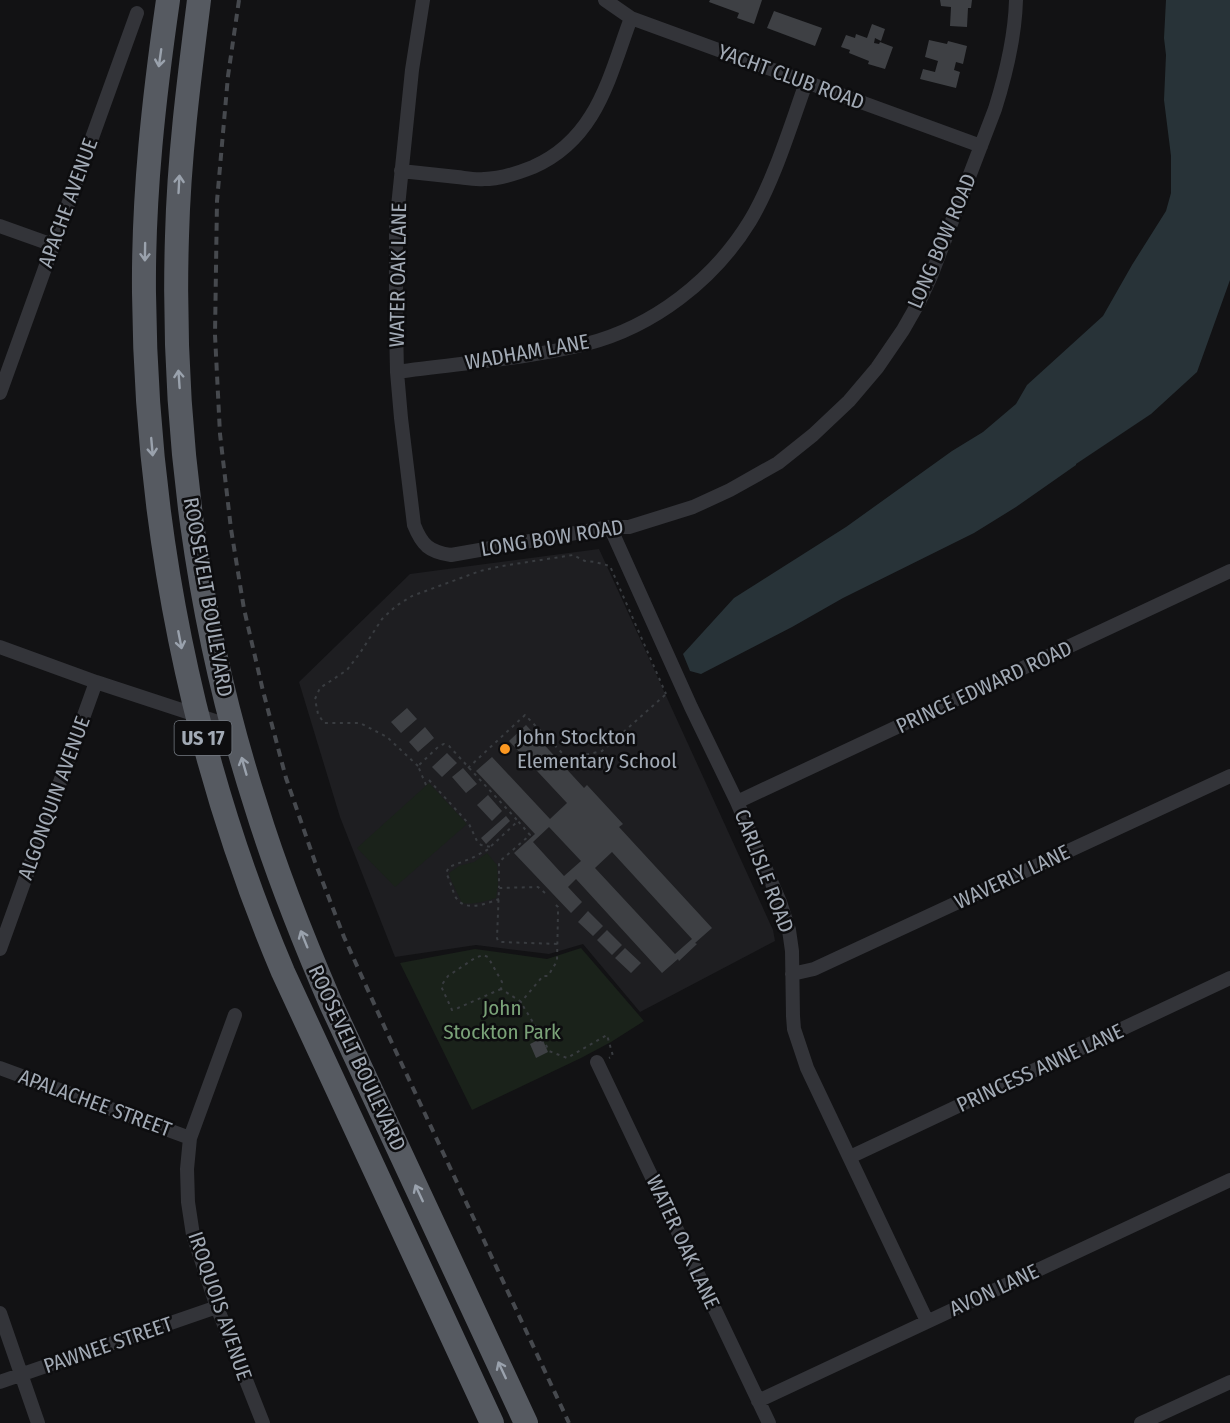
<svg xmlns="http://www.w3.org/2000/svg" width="1230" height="1423" font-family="'Fira Sans Condensed',sans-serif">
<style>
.built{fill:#1e1e21}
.green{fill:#1a221a}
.water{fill:#283338}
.building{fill:#3e4044;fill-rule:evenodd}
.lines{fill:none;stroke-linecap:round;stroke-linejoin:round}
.path{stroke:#393c40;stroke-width:2;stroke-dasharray:3 4.5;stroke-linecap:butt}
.minor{stroke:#333439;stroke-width:14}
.trunk{stroke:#565a61;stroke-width:24}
.rail{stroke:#46494e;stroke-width:4;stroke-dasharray:8 6;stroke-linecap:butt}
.oneway{stroke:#9aa2ad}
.poi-dot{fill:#fc9821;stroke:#0d0d0f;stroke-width:2}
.labels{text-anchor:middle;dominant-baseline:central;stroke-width:5;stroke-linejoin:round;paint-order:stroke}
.shield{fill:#0d0d0f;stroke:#757b83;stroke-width:1.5}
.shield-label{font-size:20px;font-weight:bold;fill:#a2aab5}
.street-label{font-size:21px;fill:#a2aab5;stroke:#0d0d0f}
.poi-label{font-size:21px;fill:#a2aab5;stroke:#0d0d0f;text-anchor:start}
.park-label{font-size:21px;fill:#7aa278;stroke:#0d0d0f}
</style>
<rect width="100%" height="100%" fill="#121214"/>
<path class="built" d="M599 549 773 930 775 941 640 1012 583 944 549 954 476 945 395 957 340 817 299 682 410 574Z"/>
<path class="green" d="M429 783 467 824 395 887 357 848Z
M487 853 497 865 498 885 496 898C485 901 474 905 462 903L451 880 449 873 459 866 474 862Z
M581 948 644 1021 611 1042 581 1058 472 1110 400 963 475 949 547 959Z"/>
<path class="water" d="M1166 0H1230V280L1197 372 1151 414 1076 464V465L1016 507 974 533 843 598 792 627 701 674 690 671 683 654 734 598 846 527 952 451 983 432 1016 404 1027 385 1103 316 1132 265 1166 211 1171 193V156L1164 100 1166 55 1164 38Z"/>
<path class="building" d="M710 0H762L754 24 737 18 739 13 709 2Z
M940 0H972L971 8H968L967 27 950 26 951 7 941 6Z
M774 11 822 28 815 46 767 28Z
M872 24 885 29 881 41 875 38 874 43 879 44 880 42 893 47 885 69 868 64 869 61 849 53 850 50 841 47 846 35 855 38 856 34 867 38Z
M929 40 947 44 948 41 967 46 963 64 956 62 954 70 960 72 956 88 920 79 923 69 935 72 938 61 925 57Z
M407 708 417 719 401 733 391 722Z
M526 725 584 788 587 785 623 824 619 827 712 928 695 943 697 944 679 961 678 959 662 973 576 879 568 887 582 902 571 913 514 853 535 834 476 771 492 757 550 819 567 803 509 741ZM549 827 581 861 564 876 533 842ZM612 852 692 939 675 954 595 868Z
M425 727 434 738 418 752 409 742Z
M447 753 457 763 442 777 432 767Z
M463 768 477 784 466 793 452 777Z
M488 795 502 811 492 821 477 805Z
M506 816 510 821 486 844 481 838Z
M588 911 603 926 593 936 578 922Z
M607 930 622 945 612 955 597 940Z
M625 948 641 963 631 973 615 958Z
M542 1038 548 1052 536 1058 530 1044Z"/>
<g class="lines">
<path class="path" d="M418 766 387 737 360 723H324L318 714 315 699 320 688 347 670 360 653 382 619 396 606 412 596 480 571 502 566 573 555 585 561 595 562 610 566 666 694
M468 768 525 715 567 758H571L602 751 665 695
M429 780 469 824 477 841 481 845 491 847
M426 785 418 766 439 746 444 744 449 746 517 820
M545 893 538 887 499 888 497 938 498 941 501 942 558 944
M499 899C485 904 464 913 455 896 452 889 450 880 446 873L449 867 472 858 487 850 518 821 530 835 499 862V888
M501 989 458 1008 452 1010 441 986 448 976 475 958 483 955 488 957 502 982 501 989 520 1001 542 1037 549 1051 567 1058 607 1035 613 1056 609 1058
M510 1015 543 976H548L557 961 558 913V907L553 902"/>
<path class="minor" d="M423 0 412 70 396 226V323L397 372 401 418 414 525C422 545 429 552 451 555L610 527H629L693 507 730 490 778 463 813 435 849 401 877 368 903 330 919 302 931 276 995 109C1006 74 1015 37 1016 0
M605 0 631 18 981 146
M401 171C420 173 438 175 457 177 466 178 475 180 484 179 501 179 518 173 533 167 597 139 609 77 631 18
M0 226 53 245
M397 372C460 363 525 359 586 344 653 327 714 280 750 221 774 181 790 127 806 83
M0 393 137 13
M610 527 691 707 737 802 780 902 789 930 792 951 793 1016 794 1029 807 1068 927 1321
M0 647 96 682 233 727
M737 802 1230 571
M0 949 96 682
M792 974 814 969 1230 776
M235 1015 190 1138 187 1169 188 1202 193 1235 217 1307 263 1423
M597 1062 769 1423
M0 1068 190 1138
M850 1157 1230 978
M0 1313 38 1423
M0 1382 217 1307
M758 1401 1230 1180
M1141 1423 1230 1382"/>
<path class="trunk" d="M168 0C154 97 143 195 144 293 146 526 192 758 283 972L492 1423
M199 0C189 79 179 157 177 236 171 428 197 623 256 806 277 874 303 939 331 1004L526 1423"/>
<path class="rail" d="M239 0 228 76 217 201 215 335 220 434 231 529 244 609 263 691 286 778 315 862 344 937 385 1028 569 1423"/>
</g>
<defs><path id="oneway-shaft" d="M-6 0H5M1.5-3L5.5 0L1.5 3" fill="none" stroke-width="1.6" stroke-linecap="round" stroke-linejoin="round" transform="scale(1.5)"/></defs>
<g class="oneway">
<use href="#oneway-shaft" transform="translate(160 58) rotate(98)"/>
<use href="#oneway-shaft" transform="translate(179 184) rotate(-87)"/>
<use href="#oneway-shaft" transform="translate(145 252) rotate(91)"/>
<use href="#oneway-shaft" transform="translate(179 379) rotate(-94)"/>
<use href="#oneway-shaft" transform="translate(152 447) rotate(85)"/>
<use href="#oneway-shaft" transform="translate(180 640) rotate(79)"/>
<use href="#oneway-shaft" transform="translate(244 766) rotate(-106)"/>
<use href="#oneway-shaft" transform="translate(304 939) rotate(-112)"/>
<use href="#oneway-shaft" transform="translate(419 1193) rotate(-115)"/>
<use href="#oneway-shaft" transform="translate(502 1370) rotate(-115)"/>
</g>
<circle class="poi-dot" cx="505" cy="749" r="6"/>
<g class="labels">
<rect class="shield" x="174.5" y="721" width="57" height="34" rx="4.5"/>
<g class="shield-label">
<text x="203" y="738">US 17</text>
</g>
<g class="street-label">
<text transform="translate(791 77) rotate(20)">YACHT CLUB ROAD</text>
<text transform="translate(68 203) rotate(-70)">APACHE AVENUE</text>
<text transform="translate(942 241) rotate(-67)">LONG BOW ROAD</text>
<text transform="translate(398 275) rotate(-89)">WATER OAK LANE</text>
<text transform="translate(527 352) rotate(-10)">WADHAM LANE</text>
<text transform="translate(552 538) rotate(-9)">LONG BOW ROAD</text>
<text transform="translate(208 597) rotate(80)">ROOSEVELT BOULEVARD</text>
<text transform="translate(984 687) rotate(-25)">PRINCE EDWARD ROAD</text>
<text transform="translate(54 798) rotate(-70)">ALGONQUIN AVENUE</text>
<text transform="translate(764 871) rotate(69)">CARLISLE ROAD</text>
<text transform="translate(1012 877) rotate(-25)">WAVERLY LANE</text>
<text transform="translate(357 1058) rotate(65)">ROOSEVELT BOULEVARD</text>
<text transform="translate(1040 1068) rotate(-25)">PRINCESS ANNE LANE</text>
<text transform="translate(95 1103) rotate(20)">APALACHEE STREET</text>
<text transform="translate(683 1242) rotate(65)">WATER OAK LANE</text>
<text transform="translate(994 1290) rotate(-25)">AVON LANE</text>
<text transform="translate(220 1306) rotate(71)">IROQUOIS AVENUE</text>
<text transform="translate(108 1345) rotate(-19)">PAWNEE STREET</text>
</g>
<g class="poi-label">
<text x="517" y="737">John Stockton<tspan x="517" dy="24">Elementary School</tspan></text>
</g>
<g class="park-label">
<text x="502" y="1008">John<tspan x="502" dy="24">Stockton Park</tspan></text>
</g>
</g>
</svg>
